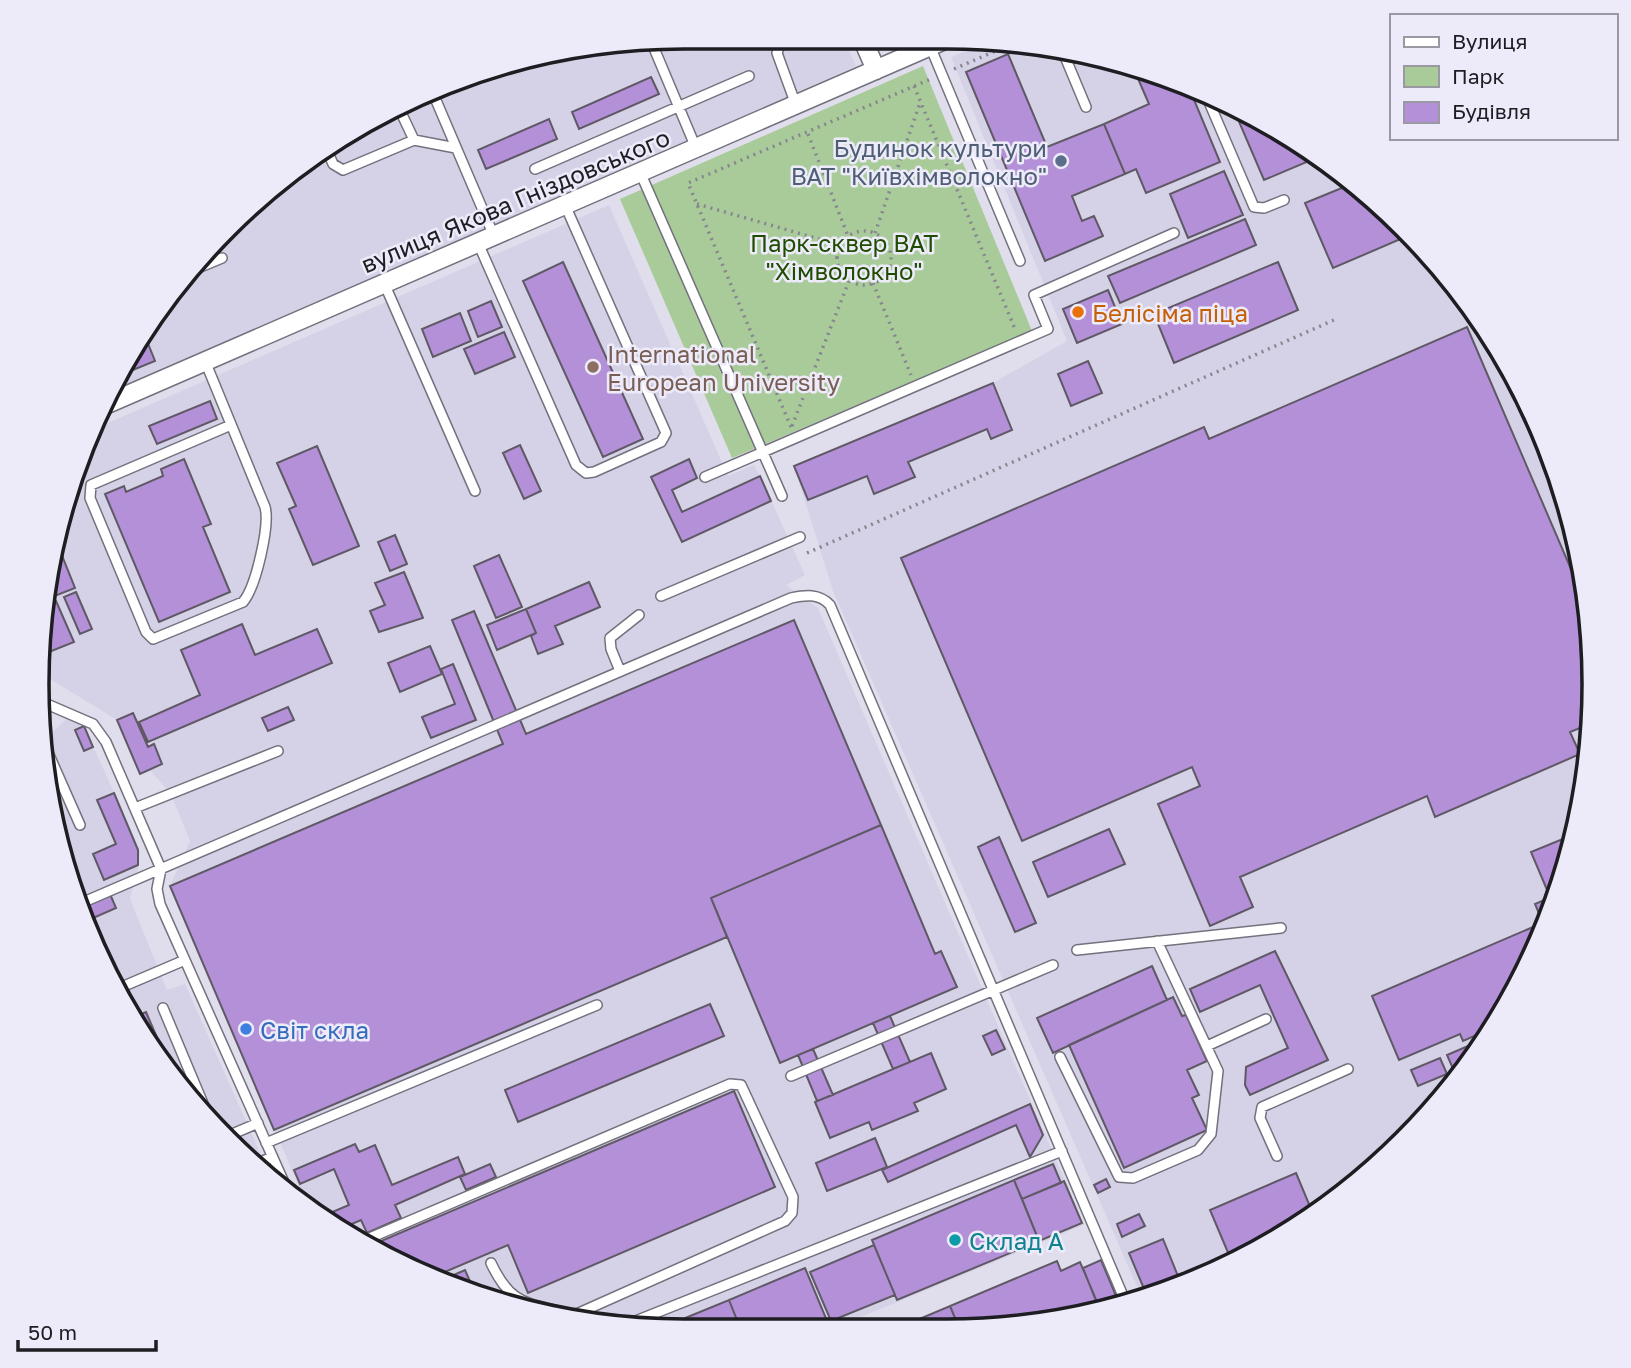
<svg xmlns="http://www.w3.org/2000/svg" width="1631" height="1368" font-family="'Golos Text',sans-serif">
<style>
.built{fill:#d5d2e7}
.green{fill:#a9cb9a}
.building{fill:#b490d9;stroke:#5e5964;stroke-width:2}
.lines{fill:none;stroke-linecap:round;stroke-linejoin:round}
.service-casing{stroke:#73717d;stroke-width:12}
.minor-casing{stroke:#73717d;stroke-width:21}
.path{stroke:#878690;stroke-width:3.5;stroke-dasharray:2 5;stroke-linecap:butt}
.service{stroke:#fff;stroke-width:9}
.minor{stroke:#fff;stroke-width:18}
.service-dot{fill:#5c6f8a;stroke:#edebf9;stroke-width:2.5}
.food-dot{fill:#e8710a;stroke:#edebf9;stroke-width:2.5}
.education-dot{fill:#8d6e63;stroke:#edebf9;stroke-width:2.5}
.shop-dot{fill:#3f7fe0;stroke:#edebf9;stroke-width:2.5}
.culture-dot{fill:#0f9aa8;stroke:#edebf9;stroke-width:2.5}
.labels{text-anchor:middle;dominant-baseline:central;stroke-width:5;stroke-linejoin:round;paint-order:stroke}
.service-label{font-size:24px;fill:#4e5e75;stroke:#edebf9;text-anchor:end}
.street-label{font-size:24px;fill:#1d1d22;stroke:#edebf9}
.park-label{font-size:24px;fill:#1f4c00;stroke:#edebf9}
.food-label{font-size:24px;fill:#c56008;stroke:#edebf9;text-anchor:start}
.education-label{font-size:24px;fill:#785e54;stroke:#edebf9;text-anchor:start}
.shop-label{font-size:24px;fill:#366cbe;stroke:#edebf9;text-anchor:start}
.culture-label{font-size:24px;fill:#0d838f;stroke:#edebf9;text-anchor:start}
.rim{fill:none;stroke:#1d1d22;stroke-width:3.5}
</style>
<rect width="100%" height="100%" fill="#e0deec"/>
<path class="built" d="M684 37 844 39 856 66 111 395 146 324 258 197 397 104 517 59Z
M989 42H1031L1233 103 1341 170 1433 257 1545 437 1582 558 1594 684 1582 811 1545 932 1485 1044 1404 1142 1306 1222 1194 1282 1142 1298 833 591 794 466 993 383 1067 341 951 57Z
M609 205 728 476 754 465 760 476 805 575 786 585 818 608 1084 1225 827 1331 641 1330 476 1297 360 1244 306 1203 170 886 190 841 171 794 150 770 140 774 117 720 42 674V600L71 476 94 429Z
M66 719 84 726 140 850 139 865 130 899 167 990 185 984 270 1175 227 1142 146 1043 86 931 42 768V742Z"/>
<path class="green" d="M923 66 1032 331 732 458 620 199Z"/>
<path class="building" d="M1008 54 1047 147 1104 124 1125 174 1072 196 1082 221 1094 216 1103 236 1045 261 966 72Z
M1136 74 1190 90 1220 162 1146 193 1136 169 1125 174 1104 124 1149 104Z
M651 77 659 94 579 129 572 112Z
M1231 103 1303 147 1309 161 1264 180Z
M549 119 557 139 486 169 478 150Z
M1224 171 1243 215 1188 238 1170 194Z
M1354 183 1410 235 1333 268 1305 203Z
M1245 219 1256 245 1120 303 1108 276Z
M563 262 643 439 603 457 523 281Z
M1278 262 1298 310 1174 363 1154 314Z
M1108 290 1122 324 1077 343 1063 309Z
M491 301 502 327 478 337 468 311Z
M460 313 471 341 433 357 422 329Z
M1467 327 1586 604 1594 684 1590 724 1570 732 1580 754 1435 817 1427 796 1240 877 1253 907 1210 926 1158 804 1200 786 1192 767 1022 841 901 558 1204 427 1209 439Z
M143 331 155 361 128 372 125 366Z
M504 332 515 357 475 374 464 349Z
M1088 361 1102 393 1071 406 1058 374Z
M993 383 1012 430 991 439 987 429 908 462 915 477 874 494 867 476 808 500 794 466Z
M210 401 217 419 157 444 149 426Z
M520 445 541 491 524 499 503 453Z
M317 446 359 546 313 565 289 509 296 506 277 463Z
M184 459 211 524 203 527 230 592 159 622 105 494 124 486 126 492 163 476 161 469Z
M689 459 697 478 672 490 682 512 760 476 771 501 682 542 651 477Z
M395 535 407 564 390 571 378 542Z
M61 553 75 588 42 601 52 556Z
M499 555 522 607 496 618 474 566Z
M404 572 423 618 379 632 370 611 385 605 375 583Z
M589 582 600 607 555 626 563 644 538 654 531 636 536 633 526 609Z
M76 592 92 629 80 634 64 597Z
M56 601 74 642 49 652 42 637V607Z
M526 609 536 633 497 650 487 625Z
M474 611 526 734 794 620 881 825 711 898 727 937 274 1130 170 886 503 744 452 620Z
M242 624 255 655 317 629 332 663 148 742 139 722 200 695 181 650Z
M430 646 442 674 400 692 388 663Z
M453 664 476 720 431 738 422 717 455 704 441 669Z
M288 707 294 720 268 731 262 718Z
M133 713 148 747 154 744 162 764 140 774 117 720Z
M84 726 93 747 84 751 75 730Z
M114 793 138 850V865L104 880 93 854 116 844 97 800Z
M881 825 935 954 941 951 957 987 780 1063 711 898Z
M1109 829 1125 864 1048 897 1033 862Z
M1575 834 1556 895 1550 897 1531 852Z
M999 837 1036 923 1015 932 978 847Z
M110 894 116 908 93 918 107 953 99 957 86 931 79 907Z
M1556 895 1546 930 1535 904Z
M1540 924 1544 934 1493 1028 1463 1041 1460 1034 1399 1060 1372 996Z
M1275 951 1328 1060 1250 1095 1245 1085 1246 1067 1288 1048 1260 985 1200 1012 1190 989Z
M1152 966 1167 1000 1053 1053 1037 1018Z
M1173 997 1182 1016 1186 1015 1207 1061 1187 1070 1199 1095 1192 1098 1207 1130 1124 1168 1069 1045Z
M710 1004 724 1036 518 1122 505 1090Z
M146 1012 165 1056 159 1059 132 1018Z
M890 1016 910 1062 893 1069 873 1023Z
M996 1030 1005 1049 992 1055 983 1036Z
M1489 1037 1467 1066 1454 1071 1447 1055Z
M813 1049 833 1095 817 1101 798 1055Z
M931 1053 946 1089 914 1103 918 1111 872 1130 869 1122 830 1138 815 1102Z
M1440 1058 1447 1074 1418 1086 1411 1070Z
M734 1091 775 1187 528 1293 508 1245 433 1277 367 1247Z
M1030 1104 1043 1135 1030 1157 1016 1125 888 1182 882 1170Z
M875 1138 887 1167 827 1191 816 1163Z
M355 1144 359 1152 375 1145 392 1185 458 1157 465 1174 395 1205 401 1218 367 1233 361 1220 340 1229 323 1216 349 1205 334 1169 300 1184 294 1170Z
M1400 1144V1145L1379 1163 1375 1154Z
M490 1164 496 1177 466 1190 460 1177Z
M1053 1164 1061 1183 1022 1199 1014 1180Z
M1296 1173 1314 1216 1232 1262 1210 1210Z
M1106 1179 1110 1187 1098 1193 1094 1185Z
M1014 1180 1039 1241 897 1300 872 1240Z
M1064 1181 1082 1223 1039 1241 1022 1199Z
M1139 1214 1145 1226 1122 1237 1117 1224Z
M1163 1239 1182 1286 1147 1296 1129 1253Z
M874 1245 895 1295 831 1321 810 1272Z
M1101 1260 1119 1303 1100 1311 1083 1268Z
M1057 1261 1061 1271 1080 1262 1100 1309 1074 1319 960 1330 950 1306Z
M805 1268 830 1328 822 1331 741 1330 729 1300Z
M465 1270 477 1297 440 1281Z
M729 1300 741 1330H656Z
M950 1306 960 1330 891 1331Z"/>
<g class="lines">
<g class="service-casing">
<path id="service" d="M789 38 780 44 777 53 796 105
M651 41 696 148
M930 46 1020 261
M1063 52 1086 107
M432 91 494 236
M1206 95 1254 207 1264 208 1284 200
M397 104 414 140
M327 150 333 164 343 170 414 140 456 148
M535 169 749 76
M640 172 782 496
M478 243 576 465 586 473 594 472 661 442 666 433 565 205
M193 270 222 258
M384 283 475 491
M205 361 265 507C270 525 256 587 243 602L153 639 146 632 90 498 91 485 231 425
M705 477 1048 329 1034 295 1174 233
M661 596 800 537
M620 671 611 649 610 638 639 615
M42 702 93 724 106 742 161 869 157 889 160 904 286 1187
M42 739 80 825
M135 808 278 751
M79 904 791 598C805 595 819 593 830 605L1126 1303
M1077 950 1281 928
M117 989 185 960
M163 1008 212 1125
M1207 1046 1266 1019
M1060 1057 1119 1177 1133 1178 1198 1150 1211 1134 1218 1071 1157 941
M791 1076 1053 965
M223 1138 258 1123
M266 1143 597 1005
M1277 1156 1260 1118 1262 1107 1348 1069
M256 1164 272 1157
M358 1243 730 1084 741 1085 793 1197 792 1213 785 1221 572 1316
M491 1263C512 1308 529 1302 573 1315
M623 1326 1062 1151"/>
</g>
<g class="minor-casing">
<path id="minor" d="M863 40 876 70
M107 404 942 41"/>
</g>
<path class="path" d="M954 69 1016 42
M914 86 1015 329
M808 134 848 236
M697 204 840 245
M837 258a27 27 0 1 1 54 0a27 27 0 1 1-54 0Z
M875 233 920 103
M873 283 911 375
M792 426 849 281
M791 427 688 183 931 79
M807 553 1334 320"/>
<use href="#service" class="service"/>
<use href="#minor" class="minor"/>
</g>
<circle class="service-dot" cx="1061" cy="161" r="7"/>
<circle class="food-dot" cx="1078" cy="312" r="7"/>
<circle class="education-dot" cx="593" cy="367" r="7"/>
<circle class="shop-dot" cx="246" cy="1029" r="7"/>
<circle class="culture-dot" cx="955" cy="1240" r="7"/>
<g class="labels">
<g class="service-label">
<text x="1047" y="147">Будинок культури<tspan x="1047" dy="28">ВАТ "Київхімволокно"</tspan></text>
</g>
<g class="street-label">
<text transform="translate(515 200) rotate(-23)">вулиця Якова Гніздовського</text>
</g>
<g class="park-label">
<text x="844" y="242">Парк-сквер ВАТ<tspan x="844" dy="28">"Хімволокно"</tspan></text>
</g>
<g class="food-label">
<text x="1092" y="312">Белісіма піца</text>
</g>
<g class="education-label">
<text x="607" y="353">International<tspan x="607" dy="28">European University</tspan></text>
</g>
<g class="shop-label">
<text x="260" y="1029">Світ скла</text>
</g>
<g class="culture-label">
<text x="969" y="1240">Склад A</text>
</g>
</g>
<path d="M0 0H1631V1368H0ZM684 49H947A635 635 0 0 1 1582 684V684A635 635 0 0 1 947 1319H684A635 635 0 0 1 49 684V684A635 635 0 0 1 684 49Z" fill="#edebf9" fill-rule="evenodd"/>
<path class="rim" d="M684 49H947A635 635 0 0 1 1582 684V684A635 635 0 0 1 947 1319H684A635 635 0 0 1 49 684V684A635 635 0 0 1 684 49Z"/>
<rect x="1390" y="14" width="228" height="126" fill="#edebf9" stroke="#9a99a3" stroke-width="2"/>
<rect x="1404" y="37" width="35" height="10" fill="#ffffff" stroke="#9a99a3" stroke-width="2"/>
<text x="1452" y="49" font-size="21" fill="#1d1d22">Вулиця</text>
<rect x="1404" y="66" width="35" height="21" fill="#a9cb9a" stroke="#9a99a3" stroke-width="2"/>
<text x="1452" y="84" font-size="21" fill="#1d1d22">Парк</text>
<rect x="1404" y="102" width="35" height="21" fill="#b490d9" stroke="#9a99a3" stroke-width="2"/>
<text x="1452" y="119" font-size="21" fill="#1d1d22">Будівля</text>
<path d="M18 1340v10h138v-10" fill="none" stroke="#1d1d22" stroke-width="3.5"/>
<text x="28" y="1340" font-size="21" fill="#1d1d22" stroke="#edebf9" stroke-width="5" paint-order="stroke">50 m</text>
</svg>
